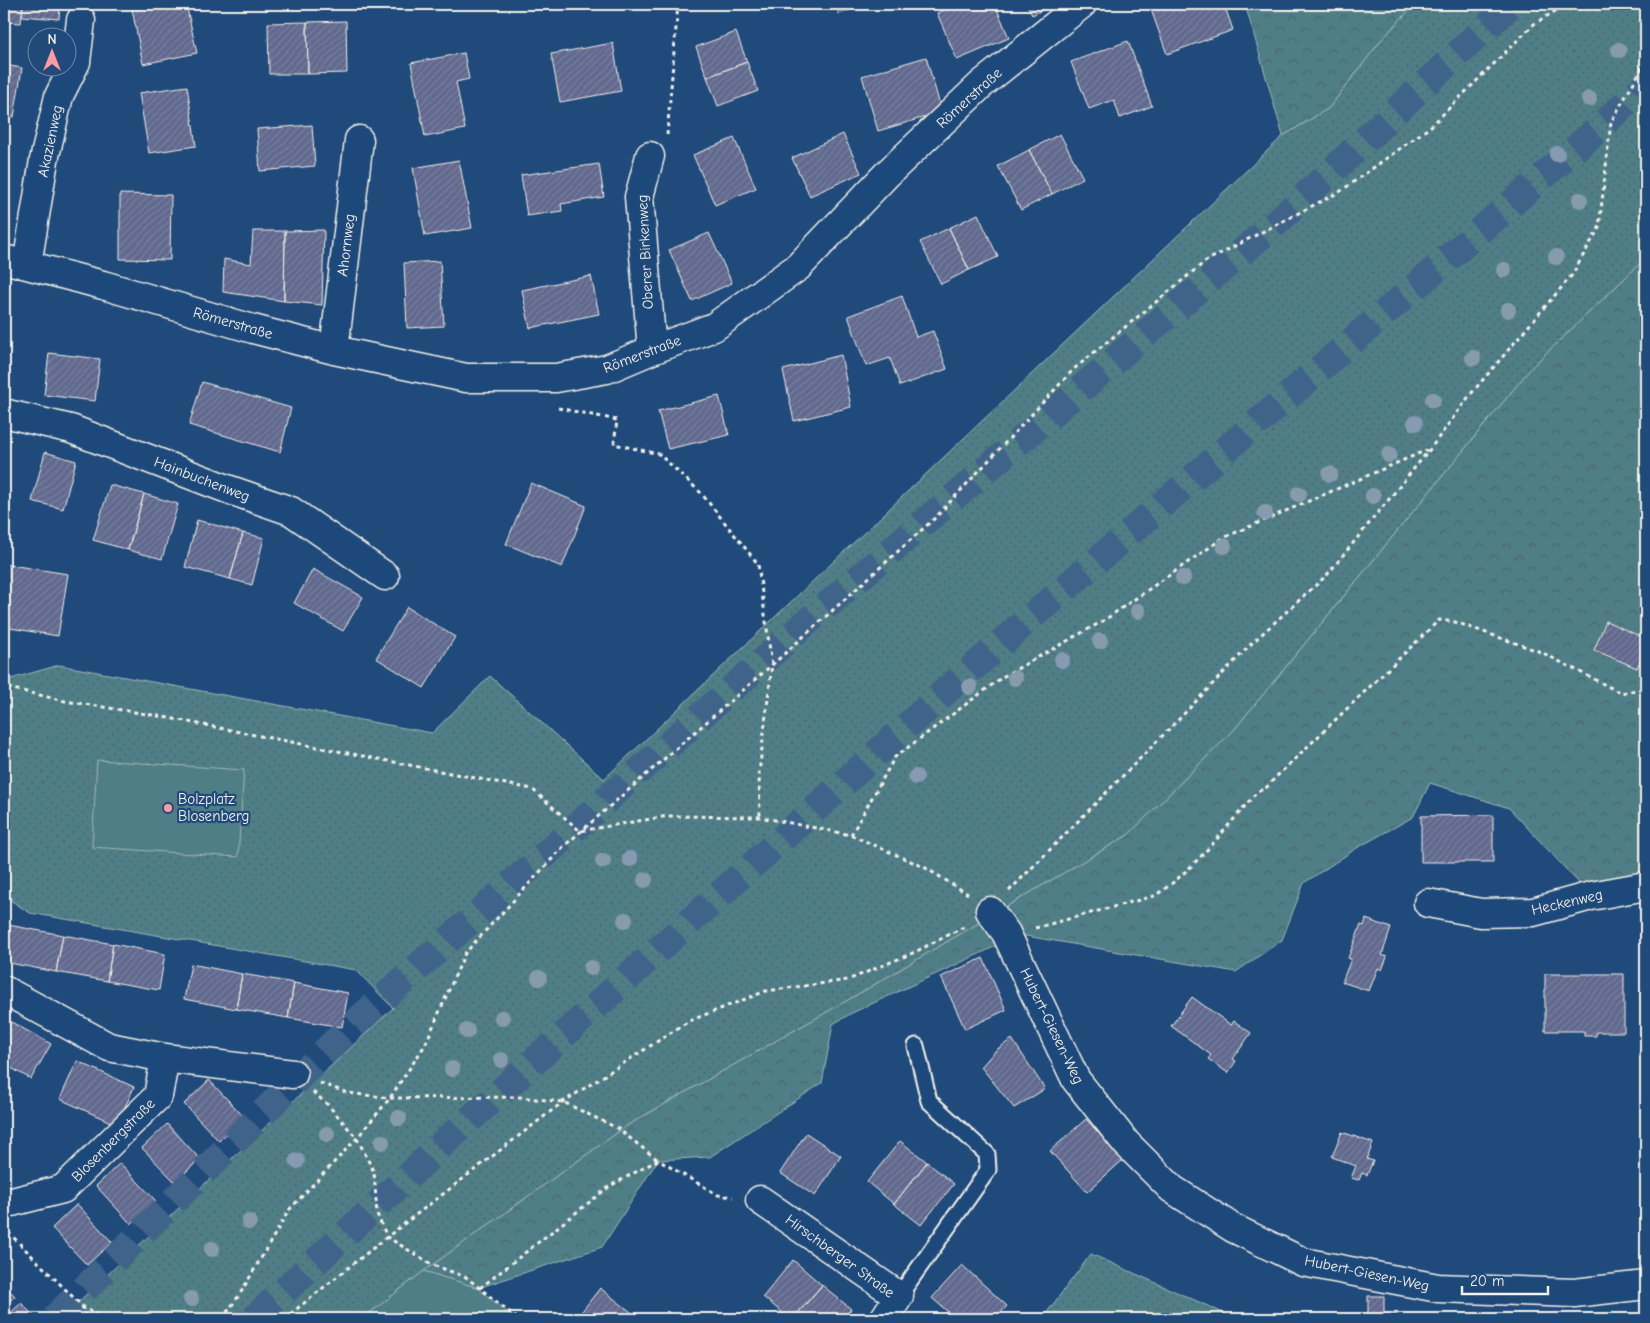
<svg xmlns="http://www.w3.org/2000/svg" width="1650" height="1323" font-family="'Comic Neue',sans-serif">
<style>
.grass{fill:url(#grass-dots);stroke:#a2b8b8}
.forest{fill:url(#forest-crowns);stroke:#a2b8b8}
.garden{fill:#507e87;stroke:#a2b8b8}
.building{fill:url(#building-hatch);stroke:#f4f1e8}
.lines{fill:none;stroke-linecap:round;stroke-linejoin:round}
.motorway-tunnel{stroke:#3f638a;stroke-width:28;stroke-dasharray:28 14;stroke-linecap:butt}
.service-casing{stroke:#f4f1e8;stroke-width:19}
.minor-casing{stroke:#f4f1e8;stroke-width:31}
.path{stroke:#f4f1e8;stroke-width:3;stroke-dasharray:4 4;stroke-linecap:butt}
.service{stroke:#1f4a7a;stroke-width:15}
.minor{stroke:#1f4a7a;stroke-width:28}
.tree{fill:#869cae}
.poi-dot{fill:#ff9aa2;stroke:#1f4a7a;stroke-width:2}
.labels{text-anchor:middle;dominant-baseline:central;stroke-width:4.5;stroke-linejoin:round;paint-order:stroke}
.street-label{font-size:15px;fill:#f4f1e8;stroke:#1f4a7a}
.poi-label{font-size:15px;fill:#f4f1e8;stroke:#1f4a7a;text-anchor:start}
</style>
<defs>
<pattern id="grass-dots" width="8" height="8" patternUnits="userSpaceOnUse" patternTransform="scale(1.25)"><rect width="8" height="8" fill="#507e87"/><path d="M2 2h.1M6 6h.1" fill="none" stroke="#4d666a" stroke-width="1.8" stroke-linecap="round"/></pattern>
<pattern id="forest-crowns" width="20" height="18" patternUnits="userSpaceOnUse" patternTransform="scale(1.25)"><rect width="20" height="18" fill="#507e87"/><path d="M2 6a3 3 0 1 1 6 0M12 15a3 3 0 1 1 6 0" fill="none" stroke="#4d666a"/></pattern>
<pattern id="building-hatch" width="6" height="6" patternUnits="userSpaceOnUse" patternTransform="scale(1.25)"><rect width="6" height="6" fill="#61698e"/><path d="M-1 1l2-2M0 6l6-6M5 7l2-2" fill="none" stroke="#787f9e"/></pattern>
</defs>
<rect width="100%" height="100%" fill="#1f4a7a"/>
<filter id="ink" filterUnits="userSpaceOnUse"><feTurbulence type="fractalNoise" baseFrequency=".02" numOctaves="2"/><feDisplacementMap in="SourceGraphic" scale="10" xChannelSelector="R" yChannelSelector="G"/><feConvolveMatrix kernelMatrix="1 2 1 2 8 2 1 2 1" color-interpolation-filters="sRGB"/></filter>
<g filter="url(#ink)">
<path class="grass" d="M1415 4H1646V258L1532 367 1234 730 1128 835 855 996 628 1125 424 1271 362 1319H60L393 1008 356 970 30 913 4 896V681L59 665 432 733 490 676 604 779 1283 136 1329 108 1382 39Z
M1091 1254 1237 1319H1042Z"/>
<path class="forest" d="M1245 4H1415L1382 39 1329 108 1283 136Z
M1646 258V886L1591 896 1509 808 1430 783 1413 817 1357 848 1304 883 1282 940 1236 972 1020 935 852 1013 833 1024 822 1083 710 1157 658 1160 602 1247 478 1288 424 1271 628 1125 855 996 1128 835 1234 730 1532 367Z"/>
<path class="garden" d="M97 760 244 770 238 857 92 847Z
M424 1271 478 1288 516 1319H362Z"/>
<path class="building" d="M4 4H23L21 23 4 22Z
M23 4H60L59 19 22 16Z
M131 4H186L197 53 143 64Z
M835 4H864L839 14Z
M960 4H995L1009 38 957 60 937 13Z
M1027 4H1055L1032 15Z
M1149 4H1224L1233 30 1167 54Z
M346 21 347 73 308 74 307 22Z
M307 22 308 74H269L268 23Z
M736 32 747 62 707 77 696 47Z
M1128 41 1152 106 1120 118 1114 100 1089 109 1071 62Z
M613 43 621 91 560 102 551 54Z
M464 53 469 79 456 82 465 129 425 137 411 63Z
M926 57 942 112 878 131 862 76Z
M747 62 758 91 718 106 707 77Z
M4 65 22 68 14 117 4 116Z
M187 86 196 146 149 153 139 93Z
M312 125 315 166 260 171 257 129Z
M843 134 861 173 810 196 792 158Z
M1060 134 1083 178 1052 194 1029 150Z
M734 138 756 188 715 205 693 155Z
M1029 150 1052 194 1021 210 998 166Z
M459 160 472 228 425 236 413 168Z
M599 164 604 197 561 204 562 211 527 216 521 175Z
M120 194 171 195 170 260 120 259Z
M978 214 998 257 969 270 949 228Z
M949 228 969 270 941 284 920 242Z
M324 230 322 305 284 301 285 231Z
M253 231H285L284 301 223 292 224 259 251 264Z
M709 233 732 283 692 301 669 250Z
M440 261 444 326 407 328 404 263Z
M591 276 599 314 530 328 522 290Z
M902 296 916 337 933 331 947 369 900 386 890 358 866 366 848 316Z
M49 353 100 359 95 401 44 395Z
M841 355 851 407 794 421 783 370Z
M202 382 291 408 280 452 189 425Z
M719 396 729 435 668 449 658 411Z
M45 452 76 461 63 509 32 501Z
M531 483 586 506 562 567 506 544Z
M110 485 144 494 128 550 93 540Z
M144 494 178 504 162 559 128 550Z
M197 520 243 533 230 579 185 567Z
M243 533 264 538 252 585 230 579Z
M4 564 68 574 58 636 4 627Z
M313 569 363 597 343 631 294 603Z
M407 607 455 637 424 688 376 658Z
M1606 621 1646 639V647L1637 668 1594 650Z
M1493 815V862H1421V816Z
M1366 919 1391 928 1382 955 1387 957 1382 970 1378 968 1369 991 1342 982 1351 959 1348 958 1361 925 1364 926Z
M8 925 63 935 56 972 4 962V948Z
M63 935 113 944 107 981 56 972Z
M113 944 165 954 159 990 107 981Z
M983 958 1006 1010 965 1029 941 977Z
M191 964 242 974 236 1009 184 999Z
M242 974 294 983 288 1018 236 1009Z
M1545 974H1624V1032H1596V1036H1584V1031H1545Z
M294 983 348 993 342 1027 288 1018Z
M1192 997 1231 1025 1234 1021 1251 1033 1233 1059 1236 1061 1228 1073 1208 1059 1211 1055 1171 1026Z
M4 1018 51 1044 31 1079 4 1064Z
M1012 1039 1045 1089 1014 1108 981 1067 996 1050Z
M77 1061 134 1087 117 1125 60 1099Z
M209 1080 244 1117 219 1141 184 1104Z
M1086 1119 1123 1160 1087 1192 1050 1151Z
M167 1124 200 1159 175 1182 142 1148Z
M1342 1132 1373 1143 1367 1159 1373 1161 1367 1175 1362 1173 1359 1180 1351 1178 1356 1166 1332 1157Z
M806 1133 841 1156 815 1196 780 1173Z
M900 1141 927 1162 894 1204 867 1182Z
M927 1162 954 1184 921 1225 894 1204Z
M120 1163 156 1201 131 1224 96 1186Z
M77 1204 112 1242 87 1265 52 1228Z
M793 1260 822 1285 793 1319H790L763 1297Z
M962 1265 1007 1306 995 1319H956L932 1298Z
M4 1285 15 1296 4 1306Z
M822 1285 851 1309 843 1319H793Z
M600 1288 640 1319H576Z
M1368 1296H1384V1314L1398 1315V1319H1368Z
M21 1303 37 1319H4Z
M667 1311 678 1319H660Z"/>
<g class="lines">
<path class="motorway-tunnel" d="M54 1319 347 1030 806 623 1276 223 1511 4
M254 1319 448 1139 955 683 1590 136 1646 85"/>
<g class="service-casing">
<path id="service" d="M899 1296 988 1170 987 1154 929 1101 916 1046"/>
</g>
<g class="minor-casing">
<path id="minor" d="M650 156 639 197 652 350
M4 259 103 285 253 329 334 350 466 378H556L607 369 652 350 714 327 798 267 887 174 982 84 1082 4
M27 265 44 160 59 96 76 62 81 20
M334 350 359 140
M4 413 71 429 230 490 291 511 385 576
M1428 903 1481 913 1533 912 1591 896 1646 886
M990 911 1006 933 1076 1080 1126 1143 1172 1189 1233 1228 1303 1262 1438 1288 1574 1293 1646 1285
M4 990 109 1047 165 1058 293 1074
M760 1200 899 1296 884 1319
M4 1204 63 1189 158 1096 165 1058"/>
</g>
<path class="path" d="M667 135 678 4
M558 408 617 420 614 444 659 454 701 493 758 564 772 665 759 773 760 817
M4 680 9 688 65 701 153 715 532 789 580 831 668 816 760 817 851 835 924 867 968 894
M851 835 895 757 1004 676 1103 621 1223 538 1427 450
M1009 891 1178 720 1253 642 1327 575 1430 449 1470 395 1572 275 1599 228 1611 122 1646 61
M1035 928 1154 896C1193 872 1227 826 1258 791L1265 789 1275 778 1439 620 1455 622 1541 652 1621 693 1643 689 1646 691
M320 1083 348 1093 390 1098 519 1097 563 1102 617 1128 658 1160
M313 1092 328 1105 357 1138 374 1172 377 1214 387 1237 433 1265 466 1277 518 1319
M8 1232 82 1306 104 1319
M480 1288 610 1186 658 1160 718 1195 733 1197
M82 1306 86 1319
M222 1319 240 1294 289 1210 357 1138 390 1098 425 1045 465 953 563 847 772 665 936 517 1074 369 1206 261 1341 191 1430 127 1534 24 1567 4
M284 1319 387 1237 563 1102 689 1021 766 991 848 980 915 952 966 926"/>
<use href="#service" class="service"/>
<use href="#minor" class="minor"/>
</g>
<g class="tree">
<circle cx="1619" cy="50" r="8"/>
<circle cx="1589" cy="99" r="8"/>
<circle cx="1557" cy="154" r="8"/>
<circle cx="1580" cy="200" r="8"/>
<circle cx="1556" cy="257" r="8"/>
<circle cx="1504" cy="270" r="8"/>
<circle cx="1508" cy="310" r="8"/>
<circle cx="1473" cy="358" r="8"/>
<circle cx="1433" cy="400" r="8"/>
<circle cx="1415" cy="423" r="8"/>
<circle cx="1389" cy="455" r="8"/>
<circle cx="1330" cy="474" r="8"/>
<circle cx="1299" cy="494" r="8"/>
<circle cx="1373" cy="496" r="8"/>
<circle cx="1265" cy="513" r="8"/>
<circle cx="1224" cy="546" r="8"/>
<circle cx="1183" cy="578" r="8"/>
<circle cx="1138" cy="611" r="8"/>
<circle cx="1100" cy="641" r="8"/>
<circle cx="1062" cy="660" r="8"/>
<circle cx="1015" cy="678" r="8"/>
<circle cx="970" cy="687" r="8"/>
<circle cx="916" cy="777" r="8"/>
<circle cx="630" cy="859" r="8"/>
<circle cx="603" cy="861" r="8"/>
<circle cx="645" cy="880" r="8"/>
<circle cx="625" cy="920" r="8"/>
<circle cx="591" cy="968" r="8"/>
<circle cx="539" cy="978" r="8"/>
<circle cx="502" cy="1018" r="8"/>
<circle cx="467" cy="1031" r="8"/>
<circle cx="501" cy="1060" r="8"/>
<circle cx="452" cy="1069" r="8"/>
<circle cx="399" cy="1118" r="8"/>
<circle cx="327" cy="1134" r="8"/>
<circle cx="382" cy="1142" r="8"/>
<circle cx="297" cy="1161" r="8"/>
<circle cx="249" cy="1222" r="8"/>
<circle cx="212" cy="1249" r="8"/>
<circle cx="191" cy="1299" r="8"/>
</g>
</g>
<circle class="poi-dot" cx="168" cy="808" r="5"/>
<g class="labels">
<g class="street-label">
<text transform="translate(969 98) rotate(-42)">Römerstraße</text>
<text transform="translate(50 141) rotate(-78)">Akazienweg</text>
<text transform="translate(346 245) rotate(-83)">Ahornweg</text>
<text transform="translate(645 252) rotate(-93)">Oberer Birkenweg</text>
<text transform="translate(233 323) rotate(16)">Römerstraße</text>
<text transform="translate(642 354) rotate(-21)">Römerstraße</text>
<text transform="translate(202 479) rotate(21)">Hainbuchenweg</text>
<text transform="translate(1567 902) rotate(-13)">Heckenweg</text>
<text transform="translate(1052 1026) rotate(64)">Hubert-Giesen-Weg</text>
<text transform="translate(113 1140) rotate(-45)">Blosenbergstraße</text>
<text transform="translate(840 1256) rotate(36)">Hirschberger Straße</text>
<text transform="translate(1367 1273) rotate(12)">Hubert-Giesen-Weg</text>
</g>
<g class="poi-label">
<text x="178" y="799">Bolzplatz<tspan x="178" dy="17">Blosenberg</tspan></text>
</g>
</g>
<rect width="1650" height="1323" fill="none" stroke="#1f4a7a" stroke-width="20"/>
<rect x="10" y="10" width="1630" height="1303" fill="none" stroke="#f4f1e8" stroke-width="2" filter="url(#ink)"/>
<g transform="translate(52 52)"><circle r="24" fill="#1f4a7a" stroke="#748da6"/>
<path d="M0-4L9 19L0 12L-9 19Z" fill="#ff9aa2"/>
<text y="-8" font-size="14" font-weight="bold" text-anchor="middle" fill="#f4f1e8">N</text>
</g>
<path d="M1462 1286v8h86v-8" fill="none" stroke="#f4f1e8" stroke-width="2.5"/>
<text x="1470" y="1286" font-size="15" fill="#f4f1e8" stroke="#1f4a7a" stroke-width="4" paint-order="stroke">20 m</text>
</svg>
